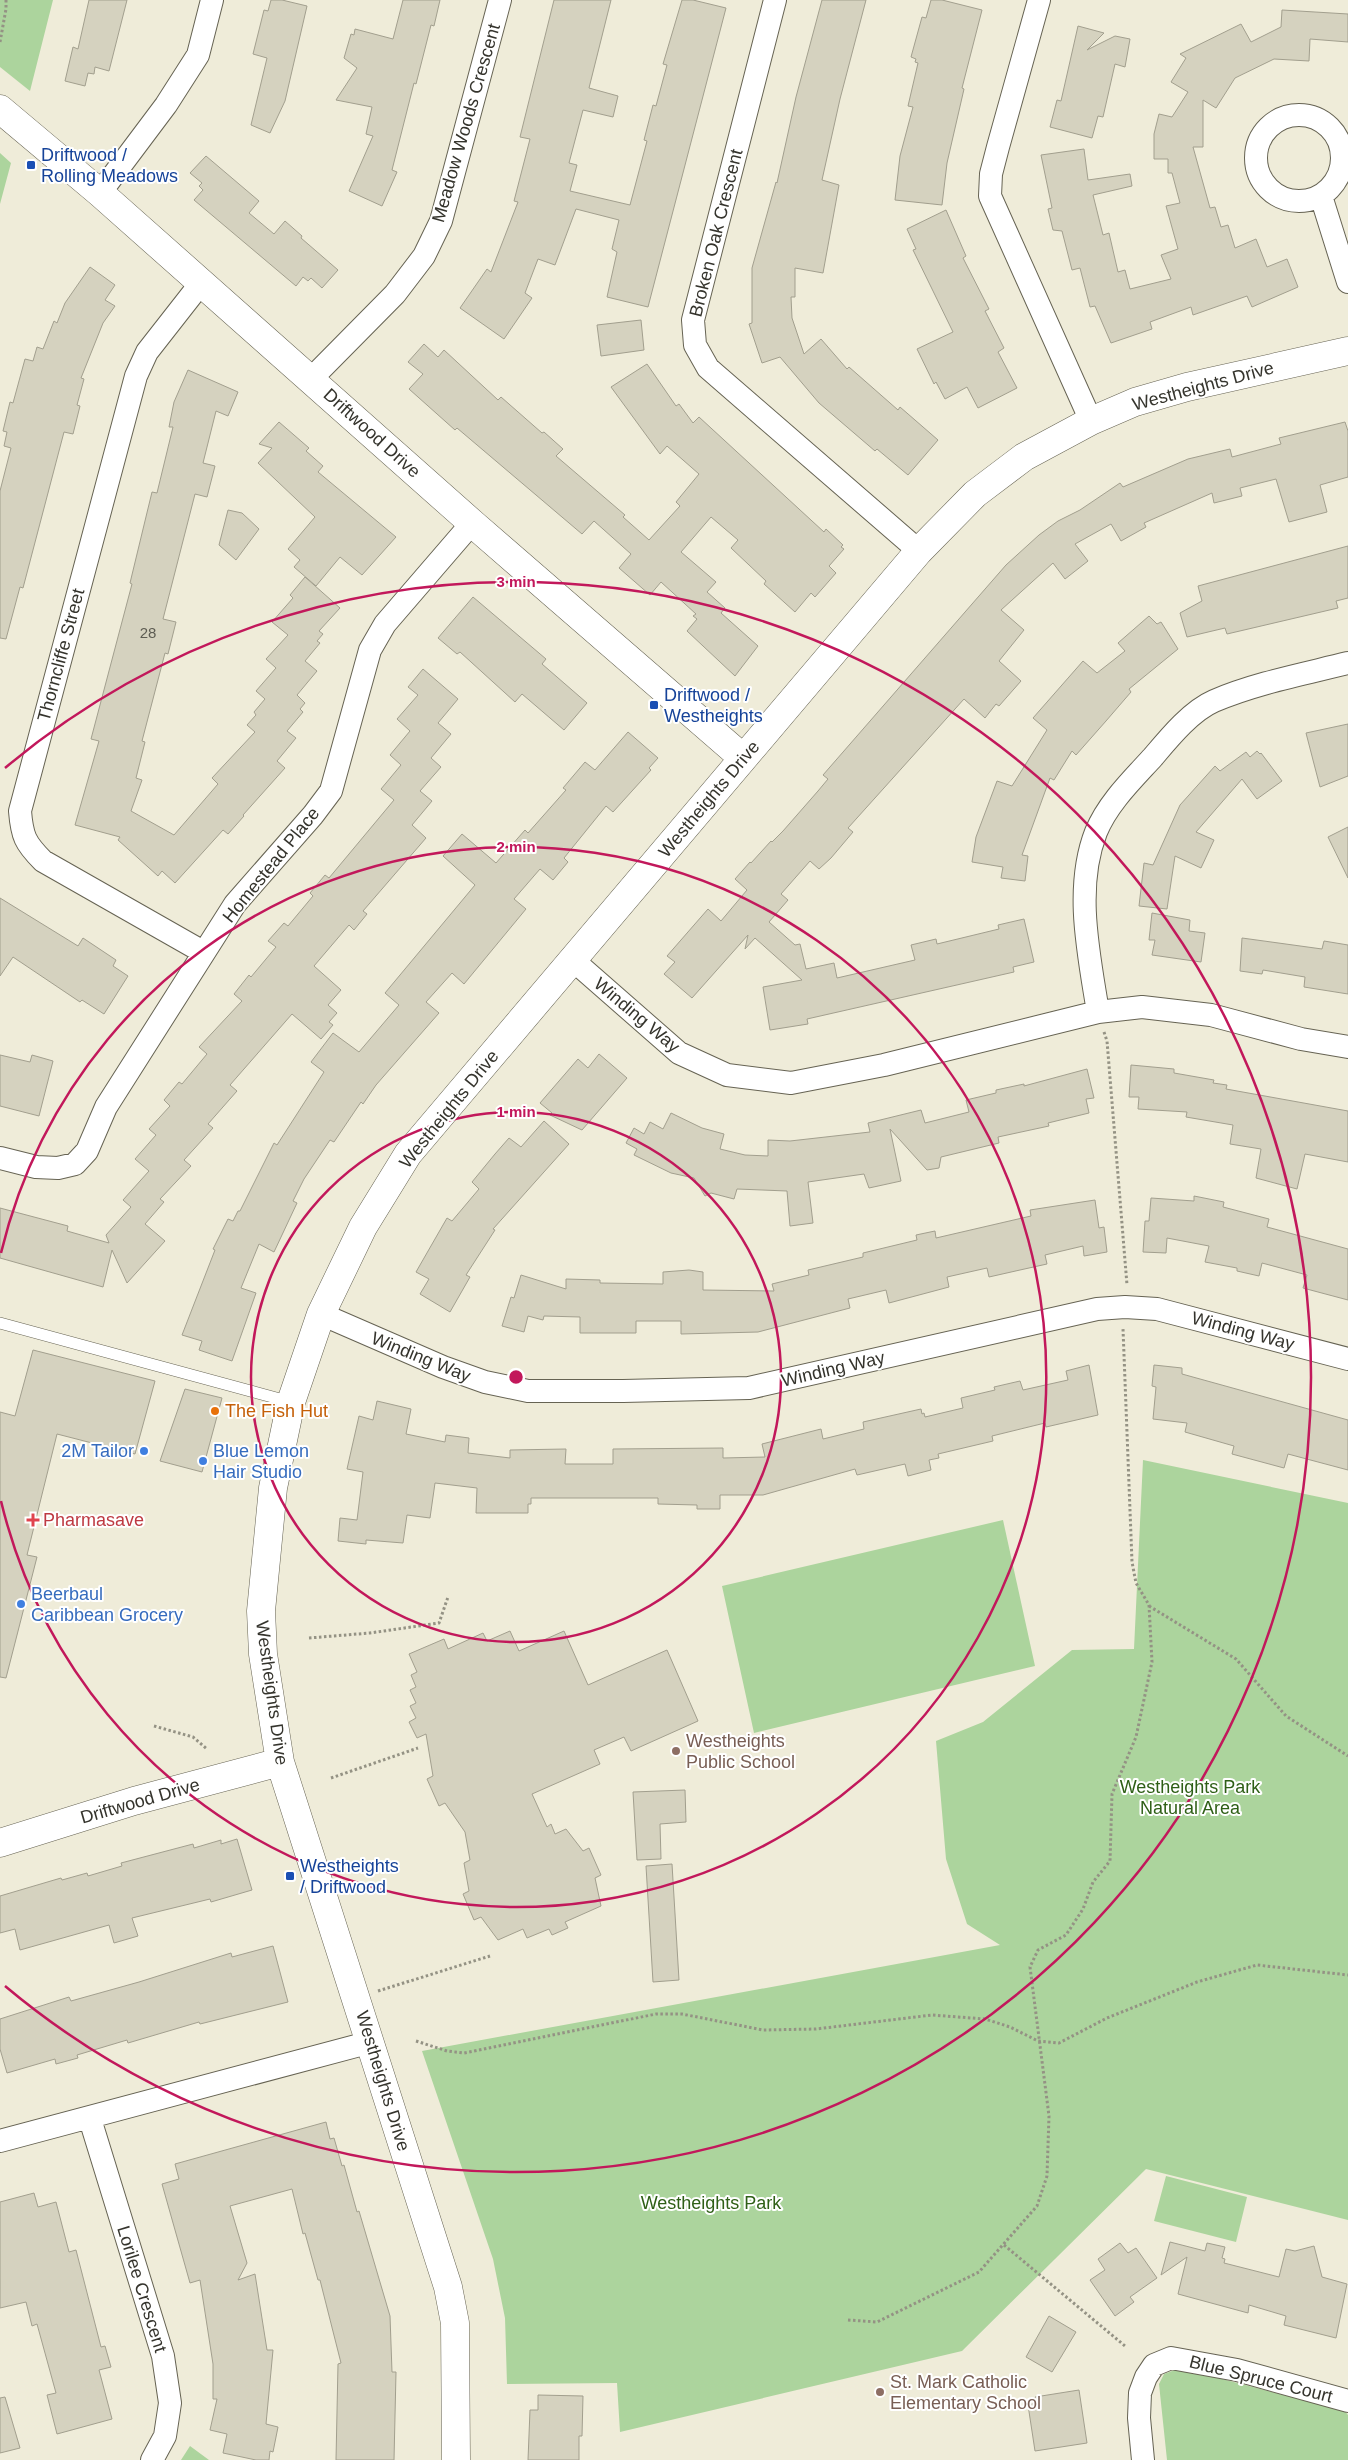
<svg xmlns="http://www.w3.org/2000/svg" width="1348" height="2460" font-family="Arial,sans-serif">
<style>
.green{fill:#acd49d}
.building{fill:#d5d2bf;stroke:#a29f8e}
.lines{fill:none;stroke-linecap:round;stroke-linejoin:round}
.lane-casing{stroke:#666353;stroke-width:12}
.street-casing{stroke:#666353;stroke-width:24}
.secondary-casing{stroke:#666353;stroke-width:29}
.path{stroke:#949284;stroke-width:3;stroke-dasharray:2.5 2.5;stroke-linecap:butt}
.lane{stroke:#fff;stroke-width:11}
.street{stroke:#fff;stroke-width:22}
.secondary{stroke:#fff;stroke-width:28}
.ring{fill:none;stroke:#c2185b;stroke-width:2.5}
.transit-dot{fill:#1a4fb4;stroke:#fff;stroke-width:2}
.food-dot{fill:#e8710a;stroke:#fff;stroke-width:2}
.shop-dot{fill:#3f7fe0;stroke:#fff;stroke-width:2}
.health-dot{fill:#e0444e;stroke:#fff;stroke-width:2}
.education-dot{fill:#8d6e63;stroke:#fff;stroke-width:2}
.labels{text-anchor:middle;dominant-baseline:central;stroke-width:4;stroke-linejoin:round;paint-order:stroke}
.number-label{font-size:15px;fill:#5d5c52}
.street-label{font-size:18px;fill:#35342d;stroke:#fff}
.transit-label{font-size:18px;fill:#164399;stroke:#fff;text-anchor:start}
.food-label{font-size:18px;fill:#c56008;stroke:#fff;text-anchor:start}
.shop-label{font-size:18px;fill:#366cbe;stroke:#fff;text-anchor:start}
.health-label{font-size:18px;fill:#be3a42;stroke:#fff;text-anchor:start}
.education-label{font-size:18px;fill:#785e54;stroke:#fff;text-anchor:start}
.park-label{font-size:18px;fill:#2e5f16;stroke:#fff}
.centre{fill:#c2185b;stroke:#fff;stroke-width:2.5}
.ring-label{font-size:15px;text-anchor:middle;font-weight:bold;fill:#c2185b;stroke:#fff;stroke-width:4;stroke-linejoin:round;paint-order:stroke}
</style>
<rect width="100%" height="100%" fill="#efecd9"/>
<path class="green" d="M0 0H53L30 91 0 67Z
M0 153 11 163 0 204Z
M1143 1460 1348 1503V2220L1146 2169 962 2351 620 2432 617 2383 507 2384 505 2318 493 2259 422 2051 1000 1945 967 1924 946 1859 936 1741 983 1722 1072 1650 1134 1649Z
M1003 1520 1035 1666 754 1733 722 1586Z
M1166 2176 1247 2197 1236 2242 1154 2221Z
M1180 2368 1345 2411 1348 2415V2460H1167L1159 2384 1164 2374Z
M190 2446 209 2460H181Z"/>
<path class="building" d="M89 0H127L109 71 95 67 94 74 88 73 85 86 65 81 73 47 78 49Z
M271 0H282L307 6 285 101 270 133 251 125 267 58 253 54 264 10 268 11Z
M403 0H440L434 26 431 25 416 84 414 83 392 170 397 172 382 206 349 191 373 136 366 134 372 107 336 100 357 68 344 58 351 34 354 35 355 29 393 39Z
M554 0H611L589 88 618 96 613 117 583 110 569 163 577 165 570 191 630 205 647 141 644 140 653 105 656 106 667 65 663 64 682 0H693L726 8 648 307 607 297 617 252 612 249 619 220 576 209 555 265 538 259 525 293 532 298 504 339 460 308 487 269 491 272 518 202 514 201 530 139 520 137Z
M822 0H866L840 99 822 180 839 185 823 273 795 268V297H791L792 318 804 354 821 339 847 369 849 367 898 410 900 407 938 440 908 475 877 449 875 451 819 403 780 357 762 363 749 324 752 323V268L776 182 777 183 796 97Z
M931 0H942L982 10 962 88 964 89 947 163 942 205 895 200 900 156 913 107 908 106 918 63 915 62 916 59 911 57 922 17 926 18Z
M1282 10 1348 14V42L1310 39 1309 61 1274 59 1235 78 1216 108 1203 100V147H1193L1210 208 1215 207 1221 227 1228 225 1235 248 1256 239 1267 267 1287 259 1298 287 1252 307 1247 296 1193 315 1191 307 1150 322 1152 329 1111 343 1095 306 1090 307 1080 268 1072 270 1062 231 1053 230 1048 209 1052 208 1041 155 1084 149 1088 180 1130 174 1132 186 1093 195 1103 235 1109 233 1118 272 1125 270 1130 289 1171 279 1161 255 1178 249 1166 206 1180 203 1172 173H1168V159H1154V134L1159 114 1172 117 1188 92 1171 82 1186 58 1180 54 1241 24 1251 42 1281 27Z
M1078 26 1104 33 1087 50 1115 36 1130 39 1125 67 1115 64 1103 117 1098 116 1092 138 1050 127 1057 100 1061 101Z
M206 156 259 201 249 213 274 234 285 221 302 236 301 238 338 270 322 288 311 278 308 281 303 277 296 286 194 200 203 190 199 186 202 183 190 173Z
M946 210 966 256 963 258 989 309 985 311 1004 348 998 352 1017 388 978 408 967 387 945 399 936 382 934 384 917 349 953 332 913 250 916 249 907 229Z
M90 267 115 285 105 300 115 306 103 323 81 378 84 379 77 405 80 406 73 434 64 432 23 588 20 587 6 639 0 638V491L11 448 4 446 7 432 3 431 10 402 13 403 25 359 33 361 37 347 43 349 54 321 57 323 65 303Z
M641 320 644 350 601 356 597 325Z
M424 344 438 357 444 350 498 400 501 397 542 433 544 432 563 449 556 456 625 515 623 517 649 540 680 506 676 502 699 474 667 446 660 454 611 387 647 364 676 406 679 404 693 423 699 417 824 532 826 529 843 545 841 547 844 549 829 566 836 573 815 597 811 593 795 612 764 584 766 581 731 548 738 540 711 517 681 552 716 582 707 592 725 608 721 613 758 646 735 676 687 631 697 619 693 616 696 614 661 582 650 595 619 568 631 554 594 521 582 534 457 428 455 430 409 389 423 374 408 362Z
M188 370 238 392 228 416 216 411 203 463 215 466 207 497 195 494 163 619 176 622 168 654 165 653 142 741 145 742 136 778 142 780 131 811 174 835 218 784 212 778 255 732 247 725 256 715 254 712 265 699 256 691 276 668 266 659 288 635 272 622 293 598 290 595 305 577 340 608 319 631 323 634 317 641 320 643 305 661 317 671 297 695 305 703 300 709 303 712 287 731 296 738 277 761 285 768 243 815 244 816 228 834 223 830 175 883 162 871 158 876 118 840 120 837 75 825 99 741 91 739 132 584 130 583 152 492 157 493 173 427H169L174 402Z
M279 422 309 448 306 451 323 466 318 472 396 537 362 575 340 557 316 586 294 567 300 560 288 549 315 517 258 463 272 448 259 444Z
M1345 422 1348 431V477L1320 485 1327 512 1289 522 1276 479 1240 488 1242 496 1214 503 1212 493 1144 523 1146 527 1121 541 1111 524 1075 544 1088 561 1065 579 1053 563 1001 610 1024 630 999 661 1021 681 999 706 996 704 985 718 964 699 848 828 853 832 831 858 819 869 810 861 781 894 788 900 769 922 795 945 800 944 806 969 834 963 837 978 915 960 911 945 936 939 937 944 999 929 998 925 1024 919 1034 962 1013 967 1014 972 807 1019 808 1024 770 1030 763 987 802 980 755 938 745 949 748 935 692 998 664 974 675 962 667 956 708 909 721 921 747 890 735 879 750 862 751 863 771 841 772 842 783 831 818 791 828 779 823 775 1006 565 1039 535 1058 521 1080 510 1120 483 1123 487 1188 459 1230 449 1232 457 1281 444 1279 438Z
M228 510 242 513 259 529 236 560 219 545Z
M1348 546V598L1336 601 1338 608 1227 634 1225 628 1187 637 1180 613 1202 601 1198 586Z
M473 597 546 659 542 664 587 703 564 730 522 694 515 702 460 652 457 654 438 638Z
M1149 616 1157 624 1161 622 1178 649 1129 689 1131 692 1106 721 1076 755 1072 751 1054 780 1050 778 1022 855 1028 856 1025 881 1001 878 1003 867 972 862 976 837 997 781 1012 786 1047 730 1033 718 1083 661 1097 673 1125 651 1118 643Z
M423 669 458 699 438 723 451 734 431 758 441 767 420 791 432 801 412 825 426 838 363 911 367 914 354 930 349 925 314 966 341 990 328 1005 337 1013 329 1022 333 1025 321 1039 292 1014 230 1085 237 1091 208 1124 213 1128 184 1160 191 1166 160 1199 164 1202 145 1224 165 1241 127 1283 112 1250 103 1287 0 1258V1208L68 1226 67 1231 109 1243 106 1235 131 1207 123 1200 149 1171 135 1159 156 1135 149 1129 170 1106 164 1100 179 1082 182 1084 207 1054 199 1047 242 1001 234 994 249 975 251 977 276 947 268 941 284 923 288 926 313 896 310 893 325 875 329 878 394 800 381 789 401 765 390 755 410 731 397 719 418 695 408 687Z
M1348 724V776L1320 787 1306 733Z
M628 732 658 758 649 768 651 770 613 812 606 806 564 858 568 862 553 880 540 869 514 899 526 909 464 984 452 973 426 1002 439 1013 376 1085 363 1104 361 1102 334 1142 330 1140 304 1179 293 1201 297 1203 274 1252 259 1244 241 1288 256 1293 232 1361 199 1350 202 1341 182 1335 215 1250 213 1249 228 1219 233 1221 238 1211H240L274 1143 277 1145 324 1072 311 1062 333 1033 359 1052 399 1005 385 993 475 885 443 856 462 834 496 863 525 830 528 833 566 790 563 788 585 762 595 770Z
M1257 751 1260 754 1261 753 1282 781 1257 799 1242 779 1196 832 1214 840 1201 868 1175 856 1167 909 1139 906 1144 863 1153 865 1180 805 1215 766 1220 771 1246 752 1250 757Z
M1348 827V878L1328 837Z
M0 898 78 946 83 938 116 960 113 966 128 976 104 1014 82 1000 80 1002 13 957 0 976Z
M1152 913 1190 920 1189 931 1205 933 1201 962 1152 955 1155 940H1149Z
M1242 938 1322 949 1324 941 1348 945V994L1304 987 1305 977 1263 970 1262 974 1240 971Z
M599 1054 627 1078 582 1130 550 1115 552 1113 540 1103 578 1059 588 1068Z
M0 1055 30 1062 32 1055 53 1061 39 1116 0 1106Z
M1131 1065 1174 1069V1073L1214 1080 1213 1083 1227 1085 1226 1089 1348 1111V1162L1305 1154 1297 1189 1256 1178 1261 1149 1230 1144 1233 1125 1186 1117 1187 1112 1138 1109 1139 1097H1129Z
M1087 1069 1094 1098 1086 1099 1089 1113 1048 1123 1049 1126 998 1137 999 1143 941 1157 939 1168 927 1170 890 1129 901 1181 869 1188 864 1174 808 1182 813 1223 790 1226 787 1191 737 1189 734 1199 711 1193 705 1196 694 1178 671 1173 634 1155 637 1149 626 1143 634 1128 644 1134 650 1122 663 1129 671 1113 702 1128 724 1134 720 1149 745 1155 768 1156V1140L790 1141 870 1132 868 1123 921 1110 925 1123 969 1112 966 1100 996 1093V1090L1024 1084V1086Z
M544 1121 569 1144 493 1229 495 1230 466 1275 470 1277 450 1312 420 1294 429 1279 416 1272 447 1218 452 1221 479 1189 472 1182 495 1154 509 1138 521 1147Z
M1194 1196 1224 1202 1223 1207 1269 1219 1267 1227 1348 1249V1300L1303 1288 1307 1275 1262 1263 1259 1276 1237 1271V1268L1205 1262 1209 1246 1167 1238 1166 1253 1143 1252 1145 1221H1149L1151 1198 1194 1201Z
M1095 1200 1099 1228 1104 1227 1107 1252 1084 1256 1083 1246 1045 1255 1047 1264 1020 1270 989 1277 987 1268 947 1277 949 1287 889 1303 886 1290 848 1299 850 1308 758 1332 681 1334V1321H636V1333H580V1317L544 1316 543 1320 528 1316 524 1332 502 1326 511 1297 514 1298 521 1275 566 1289V1279L600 1280V1283L663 1284V1272L689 1270 703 1272V1290L774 1291 772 1284 809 1275 808 1270 863 1257V1253L917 1240 916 1235 935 1231 936 1238 1031 1216 1030 1210Z
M33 1350 155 1381 135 1454 57 1434 27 1555 37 1557 6 1678 0 1677V1412L15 1416Z
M1089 1365 1098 1415 1046 1427 1045 1423 992 1436 993 1441 938 1454 939 1458 929 1460 931 1470 908 1476 905 1464 857 1475 855 1469 763 1495H720V1509H697V1505L658 1504V1498H531V1504H528V1513H476L477 1488 435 1483 430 1518 407 1515 403 1543 366 1540V1544L338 1541 340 1518 357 1520 363 1472 347 1469 359 1416 373 1420 377 1401 411 1409 406 1434 445 1442 446 1435 469 1438 468 1453 510 1458V1450L566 1449 565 1464H613V1449L723 1448V1458L765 1457 762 1444 821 1429 823 1439 864 1429 863 1422 921 1409 922 1414 924 1413 925 1417 963 1408 961 1398 995 1390 994 1387 1020 1381 1023 1390 1068 1380 1066 1371Z
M1154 1365 1182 1368V1374L1348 1420V1470L1288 1454 1284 1468 1232 1454 1234 1446 1185 1432 1187 1423 1153 1419 1156 1387 1152 1386Z
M185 1389 222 1398 202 1472 160 1461Z
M510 1631 519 1651 564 1631 588 1685 667 1650 698 1721 631 1751 624 1737 594 1750 600 1764 532 1794 547 1827 551 1824 555 1834 566 1829 583 1851 589 1848 601 1875 595 1878 601 1906 565 1922 568 1928 552 1935 549 1929 527 1938 523 1929 498 1940 481 1917 474 1920 463 1894 469 1891 464 1863 470 1860 465 1832 445 1803 439 1806 427 1779 433 1776 426 1734 417 1738 409 1722 416 1718 410 1706 416 1703 410 1690 416 1687 411 1675 417 1672 409 1654 444 1639 448 1649 483 1633 487 1641Z
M685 1790 686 1822 660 1824 661 1859 637 1860 633 1792Z
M237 1839 252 1890 211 1902 210 1899 132 1918 138 1936 114 1943 109 1925 20 1950 15 1929 0 1933V1896L61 1878 62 1880 87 1873 88 1876 122 1866 121 1863 193 1844 194 1848 221 1840V1844Z
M672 1864 679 1980 653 1982 646 1866Z
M273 1946 288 2002 200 2024 199 2022 128 2043 127 2040 77 2055 78 2058 56 2064 55 2059 7 2073 0 2049V2019L69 1997 71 2001 139 1982 231 1953 232 1957Z
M326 2122 330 2139 334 2138 342 2166 344 2165 357 2212 359 2211 390 2316 392 2372H396L394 2460H336L338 2364 341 2363 320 2280H318L305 2233 303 2234 292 2189 230 2206 247 2263 238 2280 255 2274 267 2350H273L266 2424 278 2427 273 2452 270 2451 269 2460H256L223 2453 227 2434 210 2430 217 2399H213V2364L200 2280 190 2283 162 2184 179 2179 175 2164Z
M34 2193 38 2207 56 2202 69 2252 76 2250 101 2347 105 2346 111 2367 99 2370 112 2419 57 2434 47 2395 56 2393 37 2324 32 2326 26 2302 0 2308V2202Z
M1170 2242 1205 2251 1207 2243 1225 2247 1222 2258 1225 2259 1224 2263 1279 2277 1286 2249 1295 2251 1314 2246 1322 2277 1347 2284 1336 2338 1284 2325 1286 2316 1249 2305 1248 2313 1178 2294 1187 2257 1161 2275Z
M1120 2243 1128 2253 1136 2248 1157 2278 1130 2297 1134 2302 1115 2316 1090 2280 1105 2270 1098 2259Z
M1049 2316 1076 2332 1052 2372 1026 2357Z
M1079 2390 1087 2443 1035 2451 1028 2405 1036 2403 1035 2397Z
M538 2395 583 2396 582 2436H579V2460H528L530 2410H538Z
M5 2397 20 2448 0 2453V2398Z"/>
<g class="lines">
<g class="lane-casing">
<path id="lane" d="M0 1323 291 1402"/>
</g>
<g class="street-casing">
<path id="street" d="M775 0 693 320 695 345 708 368 919 551
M1039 0 998 147 991 174 990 196 1091 421
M1256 158a43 43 0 1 1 86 0a43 43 0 1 1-86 0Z
M100 193 166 105 198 55 212 0
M1321 196 1348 282
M201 283 147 352 136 376 20 811C22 836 25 843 43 861L203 952
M311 379 395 294 424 256 441 221 500 0
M574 961 679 1053 727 1075 791 1083 884 1065 1098 1012 1142 1007 1211 1015 1301 1039 1348 1047
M1098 1012C1089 955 1074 888 1096 832 1108 803 1132 780 1153 757 1169 738 1191 711 1214 701 1256 683 1304 674 1348 663
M0 1158 36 1167 58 1168 75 1164 87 1151 106 1107 235 904 313 815 331 791 370 650 385 624 472 523
M321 1314 443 1367 485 1382 528 1391H623L749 1388 1097 1309 1125 1307 1157 1309 1348 1359
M90 2119 163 2356 170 2403 165 2436 152 2460
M0 2141 371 2042
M1143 2460 1139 2418 1140 2393 1146 2377 1154 2365 1171 2358 1237 2370 1348 2401"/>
</g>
<g class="secondary-casing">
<path id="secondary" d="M0 109 100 193 472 523 743 758
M0 1843 134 1801 280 1762
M456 2460 455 2323 448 2287 280 1762 263 1654 261 1611 273 1488 291 1402 321 1314 363 1227 408 1154 919 551 975 494 1024 457 1091 421 1135 402 1187 387 1348 351"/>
</g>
<path class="path" d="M0 42 6 9V0
M1104 1032 1107 1041 1127 1285
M1149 1606 1236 1659 1286 1716 1348 1756
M309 1638 370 1633 439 1623 448 1597
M154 1726 193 1737 207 1749
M331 1778 418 1748
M378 1991 490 1956
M416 2041 447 2051 464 2053 656 2014H682L763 2030 816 2029 932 2015 985 2019 1010 2027 1038 2041 1059 2043 1107 2018 1197 1982 1257 1965 1348 1975
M1004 2245 1125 2346
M848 2320 877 2322 979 2272 1037 2206 1047 2176 1049 2116 1030 1967 1038 1950 1066 1935 1083 1909 1093 1882 1110 1861 1112 1794 1136 1737 1152 1662 1149 1605 1136 1583 1132 1562 1123 1329"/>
<use href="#lane" class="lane"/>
<use href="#street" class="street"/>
<use href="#secondary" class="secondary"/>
</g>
<g class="ring">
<circle cx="516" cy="1377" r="265"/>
<path d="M1 1253A530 530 0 1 1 1 1501"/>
<path d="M5 768A795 795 0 1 1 5 1986"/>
</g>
<g class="transit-dot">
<rect x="26" y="160" width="10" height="10" rx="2.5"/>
<rect x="649" y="700" width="10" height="10" rx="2.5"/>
<rect x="285" y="1871" width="10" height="10" rx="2.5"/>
</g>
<circle class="food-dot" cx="215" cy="1411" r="5"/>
<g class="shop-dot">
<circle cx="144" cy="1451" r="5"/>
<circle cx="203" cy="1461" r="5"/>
<circle cx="21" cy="1604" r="5"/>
</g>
<path class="health-dot" d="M30.5 1512.5h5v5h5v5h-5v5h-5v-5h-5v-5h5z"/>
<g class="education-dot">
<circle cx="676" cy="1751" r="5"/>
<circle cx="880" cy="2392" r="5"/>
</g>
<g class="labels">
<g class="number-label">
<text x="148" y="632">28</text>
</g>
<g class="street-label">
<text transform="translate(466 123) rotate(-74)">Meadow Woods Crescent</text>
<text transform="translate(716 233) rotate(-76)">Broken Oak Crescent</text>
<text transform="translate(1203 386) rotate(-15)">Westheights Drive</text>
<text transform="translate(372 433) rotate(42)">Driftwood Drive</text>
<text transform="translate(61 655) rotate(-75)">Thorncliffe Street</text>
<text transform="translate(709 799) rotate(-50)">Westheights Drive</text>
<text transform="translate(271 865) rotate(-51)">Homestead Place</text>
<text transform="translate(637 1015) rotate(40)">Winding Way</text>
<text transform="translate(449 1109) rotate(-51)">Westheights Drive</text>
<text transform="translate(1243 1331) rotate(15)">Winding Way</text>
<text transform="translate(421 1357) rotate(22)">Winding Way</text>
<text transform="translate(833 1369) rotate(-13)">Winding Way</text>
<text transform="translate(272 1693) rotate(82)">Westheights Drive</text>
<text transform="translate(140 1801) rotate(-16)">Driftwood Drive</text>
<text transform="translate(383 2081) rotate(73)">Westheights Drive</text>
<text transform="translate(142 2289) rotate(73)">Lorilee Crescent</text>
<text transform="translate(1261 2379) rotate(14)">Blue Spruce Court</text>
</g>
<g class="transit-label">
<text x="41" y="155">Driftwood /<tspan x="41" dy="21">Rolling Meadows</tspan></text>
<text x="664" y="695">Driftwood /<tspan x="664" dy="21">Westheights</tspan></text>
<text x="300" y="1866">Westheights<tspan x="300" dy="21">/ Driftwood</tspan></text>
</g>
<g class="food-label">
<text x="225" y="1411">The Fish Hut</text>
</g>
<g class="shop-label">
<text x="134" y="1451" text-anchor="end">2M Tailor</text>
<text x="213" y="1451">Blue Lemon<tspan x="213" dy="21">Hair Studio</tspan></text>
<text x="31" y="1594">Beerbaul<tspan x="31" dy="21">Caribbean Grocery</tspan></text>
</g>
<g class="health-label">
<text x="43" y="1520">Pharmasave</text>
</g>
<g class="education-label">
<text x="686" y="1741">Westheights<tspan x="686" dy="21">Public School</tspan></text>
<text x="890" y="2382">St. Mark Catholic<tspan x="890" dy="21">Elementary School</tspan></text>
</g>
<g class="park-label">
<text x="1190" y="1787">Westheights Park<tspan x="1190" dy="21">Natural Area</tspan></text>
<text x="711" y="2203">Westheights Park</text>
</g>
</g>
<circle cx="516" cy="1377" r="8" class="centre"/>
<g class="ring-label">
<text x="516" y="587">3 min</text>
<text x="516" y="852">2 min</text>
<text x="516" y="1117">1 min</text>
</g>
</svg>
